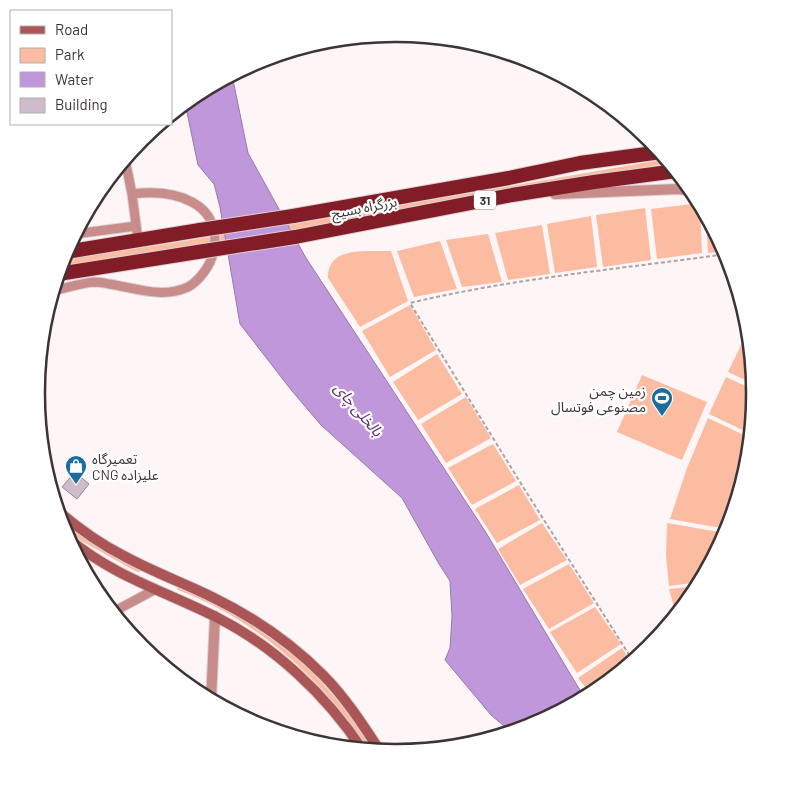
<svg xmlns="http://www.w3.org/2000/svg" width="791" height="786" font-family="Barlow,'Noto Sans Arabic',sans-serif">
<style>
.green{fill:#fbbca1}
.water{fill:#bf97da;stroke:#9879a9}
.building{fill:#cebcca;stroke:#948490}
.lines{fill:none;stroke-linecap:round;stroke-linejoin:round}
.minor-casing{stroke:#dbd2d4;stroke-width:11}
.tertiary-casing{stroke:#dbd2d4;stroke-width:12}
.secondary-casing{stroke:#dbd2d4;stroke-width:12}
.trunk-casing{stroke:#dbd2d4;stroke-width:16}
.path{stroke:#aca3a5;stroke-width:2;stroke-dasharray:4 2.5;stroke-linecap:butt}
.minor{stroke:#c88c8a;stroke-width:9}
.tertiary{stroke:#c88c8a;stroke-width:10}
.secondary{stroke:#ab5656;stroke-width:10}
.trunk{stroke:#821d27;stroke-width:14}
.trunk-bridge-casing{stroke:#dbd2d4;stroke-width:16;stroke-linecap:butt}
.trunk-bridge{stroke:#821d27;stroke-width:14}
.labels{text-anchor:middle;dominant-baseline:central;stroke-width:4.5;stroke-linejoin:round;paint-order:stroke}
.shield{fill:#fff;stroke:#777173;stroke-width:1}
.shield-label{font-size:12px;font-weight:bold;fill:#3d3437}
.street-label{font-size:14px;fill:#3d3437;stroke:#fff}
.poi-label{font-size:14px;fill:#3d3437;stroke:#fff;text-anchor:end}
.water-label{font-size:15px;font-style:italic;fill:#5d2b7a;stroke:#fff}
.rim{fill:none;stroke:#3d3437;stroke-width:2.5}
</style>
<rect width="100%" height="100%" fill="#fef5f7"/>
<path class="green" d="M666 159 670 163 272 234 60 267 62 260 292 224Z
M700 203 702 253 657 259 651 209Z
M645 208 651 260 603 267 596 215Z
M706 215 725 251 708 253Z
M591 216 597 267 555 273 547 224Z
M542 225 550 274 508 280 495 233Z
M488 234 502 282 462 287 446 240Z
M440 241 457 289 414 297 397 251Z
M391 251 408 301 360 327 328 278C327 245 368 252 391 251Z
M410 305 436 350 390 377 362 331Z
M746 335 749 337 754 384 728 372Z
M437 354 462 394 418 420 393 382Z
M642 375 707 402 682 460 617 432Z
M726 377 754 390 751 434 709 414Z
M466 397 491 438 446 463 421 424Z
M708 418 750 438 748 457 733 486 721 528 670 519 687 468Z
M493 444 516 481 472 505 448 468Z
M519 485 540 520 497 543 475 509Z
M60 518 142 569V571L137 572 80 540 62 526Z
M542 523 567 560 520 585 498 549Z
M667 523 719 532 717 551 700 582 669 586 666 556Z
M569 564 594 603 549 629 523 589Z
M179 586C197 595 216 603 234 612 292 644 339 697 375 750H368C324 680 256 619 178 590L177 588Z
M698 586 694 593 676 615 669 589Z
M595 607 621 644 577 673 550 632Z
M622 648 631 662 591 694 578 678Z"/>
<path class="water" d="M232 75 248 153 306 258 485 531 584 697 533 725 511 732 491 715 445 660 450 648 452 616 450 581 439 564 402 498 321 425 292 391 240 324 220 207 214 184 198 165 185 103 196 94Z"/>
<path class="building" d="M75 472 89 484 77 499 62 487Z"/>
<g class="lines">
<g class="minor-casing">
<path id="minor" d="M125 159 132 194 138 240
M75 234 136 226
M53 291C66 288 81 283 94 282 99 282 105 283 109 284 136 288 162 299 188 287 199 281 210 266 213 254 225 201 173 189 132 194
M100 597 116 610 123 625
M113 612 154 590"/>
</g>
<g class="tertiary-casing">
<path id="tertiary" d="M555 194 679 189 692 191
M211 700 215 616"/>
</g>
<g class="secondary-casing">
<path id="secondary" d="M58 511C78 528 100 544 124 556 153 572 184 583 214 598 253 617 292 644 323 675 345 697 363 725 380 751
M68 538C114 577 165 591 218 618 275 647 326 695 362 749"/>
</g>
<g class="trunk-casing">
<path id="trunk" d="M293 216 509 178 580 163 661 152
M295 237 512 195 594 182 676 171
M66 252 200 230
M58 274 204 251"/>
</g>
<path class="path" d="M633 661 520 482 410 303C514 278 621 269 726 254"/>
<use href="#minor" class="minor"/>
<use href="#tertiary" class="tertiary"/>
<use href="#secondary" class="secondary"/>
<use href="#trunk" class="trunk"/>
<g class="trunk-bridge-casing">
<path id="trunk-bridge" d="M200 230 293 216
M204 251 295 237"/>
</g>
<use href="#trunk-bridge" class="trunk-bridge"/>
</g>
<defs>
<g id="stadium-pin" transform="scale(1.125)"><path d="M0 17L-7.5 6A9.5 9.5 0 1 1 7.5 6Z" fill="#1b6d9e" stroke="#fff"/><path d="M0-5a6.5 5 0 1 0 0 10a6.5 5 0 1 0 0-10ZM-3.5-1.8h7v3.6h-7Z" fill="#fff"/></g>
<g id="shop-pin" transform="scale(1.125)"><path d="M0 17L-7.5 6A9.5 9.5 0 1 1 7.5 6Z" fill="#1b6d9e" stroke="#fff"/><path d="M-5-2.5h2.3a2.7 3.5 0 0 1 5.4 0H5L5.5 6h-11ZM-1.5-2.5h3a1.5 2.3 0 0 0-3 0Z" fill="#fff"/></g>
</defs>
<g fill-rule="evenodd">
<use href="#stadium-pin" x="662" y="398"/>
<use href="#shop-pin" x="76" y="466"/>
</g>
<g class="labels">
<rect class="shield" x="474" y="190.5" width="22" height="19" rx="4"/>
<g class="shield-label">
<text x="485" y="200">31</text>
</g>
<g class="street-label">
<text transform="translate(364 207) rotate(-11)">بزرگراه بسیج</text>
</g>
<g class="poi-label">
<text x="646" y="390">زمین چمن<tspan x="646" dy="16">مصنوعی فوتسال</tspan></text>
<text x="92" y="458" text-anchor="start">تعمیرگاه<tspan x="92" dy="16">CNG علیزاده</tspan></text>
</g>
<g class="water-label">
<text transform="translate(359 409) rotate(49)">بالخلی چای</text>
</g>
</g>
<path d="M0 0H791V786H0ZM395 42H396A350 350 0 0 1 746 392V394A350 350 0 0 1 396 744H395A350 350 0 0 1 45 394V392A350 350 0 0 1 395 42Z" fill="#fff" fill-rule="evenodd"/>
<path class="rim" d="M395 42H396A350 350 0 0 1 746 392V394A350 350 0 0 1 396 744H395A350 350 0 0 1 45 394V392A350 350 0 0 1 395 42Z"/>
<rect x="10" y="10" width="162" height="115" fill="#ffffff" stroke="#b1aeaf"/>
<rect x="20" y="26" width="25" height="8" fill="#ab5656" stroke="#b1aeaf"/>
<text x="55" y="35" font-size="15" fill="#3d3437">Road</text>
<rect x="20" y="48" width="25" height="15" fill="#fbbca1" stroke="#b1aeaf"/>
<text x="55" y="60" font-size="15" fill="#3d3437">Park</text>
<rect x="20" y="72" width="25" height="15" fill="#bf97da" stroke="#b1aeaf"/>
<text x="55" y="85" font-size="15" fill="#3d3437">Water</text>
<rect x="20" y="98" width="25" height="15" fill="#cebcca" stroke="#b1aeaf"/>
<text x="55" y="110" font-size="15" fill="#3d3437">Building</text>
</svg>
